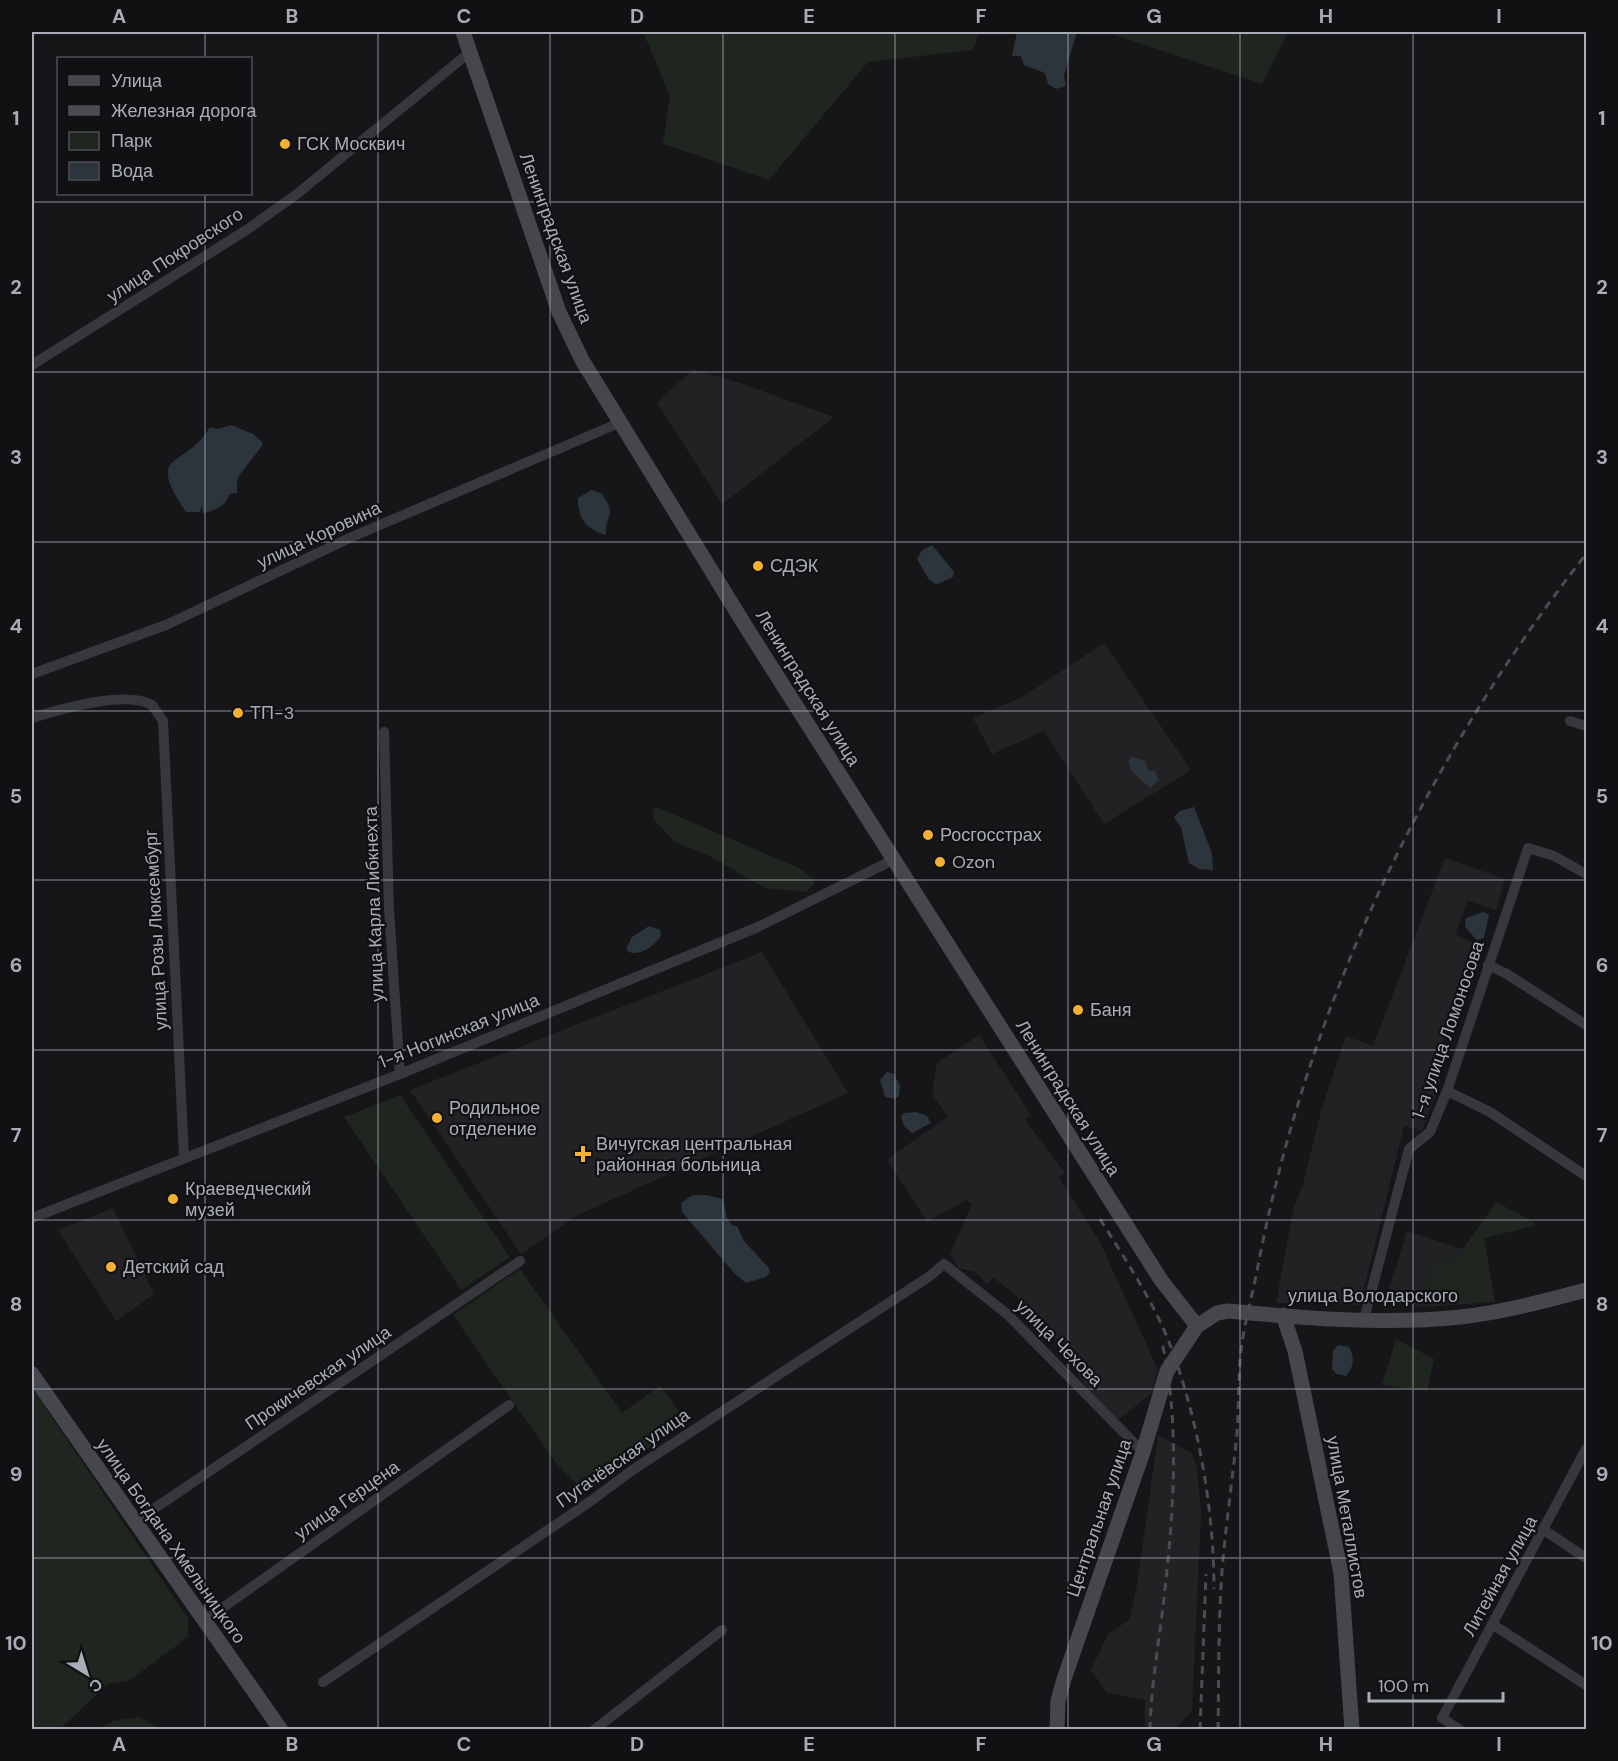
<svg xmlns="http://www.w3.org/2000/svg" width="1618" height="1761" font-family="'DM Sans',sans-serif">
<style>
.built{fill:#222225}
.green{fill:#1e261f}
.water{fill:#2c353c}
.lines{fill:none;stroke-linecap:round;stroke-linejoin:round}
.street{stroke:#37383d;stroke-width:10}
.secondary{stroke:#45474d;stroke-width:15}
.rail{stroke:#4a4c52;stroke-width:3;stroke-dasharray:8 6;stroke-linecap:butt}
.grid{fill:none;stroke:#a8adb8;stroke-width:1.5;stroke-opacity:0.55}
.poi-dot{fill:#f2b134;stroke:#111113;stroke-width:2}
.labels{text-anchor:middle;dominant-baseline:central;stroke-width:4.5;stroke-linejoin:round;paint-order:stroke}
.poi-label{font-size:18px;fill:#a8adb8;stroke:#111113;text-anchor:start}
.street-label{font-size:18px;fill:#a8adb8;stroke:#111113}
.neatline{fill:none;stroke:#a8adb8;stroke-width:2}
.grid-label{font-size:20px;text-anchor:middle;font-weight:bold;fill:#a8adb8}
</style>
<rect width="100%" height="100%" fill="#161618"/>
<path class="built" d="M693 369 743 384 834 417 722 504 657 403Z
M1104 643 1191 770 1104 824 1044 731 992 754 973 718 1022 697Z
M1445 858 1505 879 1496 910 1468 901 1455 935 1481 946 1439 1052 1445 1054 1436 1078 1441 1080 1422 1131 1404 1126 1360 1305 1276 1303 1294 1206 1302 1188 1321 1111 1346 1036 1373 1046Z
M762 952 848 1093 578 1215 521 1254 410 1090Z
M979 1035 1031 1115 1025 1119 1065 1173 1059 1178 1100 1242 1158 1370 1151 1394 1118 1420 1092 1395 1055 1340 1029 1324 1017 1296 994 1278 987 1284 975 1272 958 1268 950 1254 972 1204 966 1200 927 1222 887 1159 948 1117 932 1094 937 1063Z
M113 1208 154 1294 116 1321 58 1230Z
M1407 1231 1463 1249 1462 1257 1431 1264 1423 1307 1386 1299Z
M1158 1435 1192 1453 1197 1467 1201 1513 1192 1711 1175 1729H1145V1700L1107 1693 1091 1670 1108 1634 1129 1620 1137 1585Z"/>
<path class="green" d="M643 32H979L973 50 868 62 769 180 663 144 670 96Z
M1106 32H1288L1262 84Z
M656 807 799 868 813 879 814 884 806 892 765 888 710 856 676 843 654 820 652 811Z
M400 1095 510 1257 461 1290 344 1117Z
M1496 1202 1534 1222V1226L1484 1238 1495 1302 1423 1307 1431 1264 1462 1257 1463 1249Z
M520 1269 622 1413 660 1386 687 1422 585 1492 555 1462 453 1315Z
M1396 1339 1434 1359 1427 1391 1382 1385Z
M32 1388 188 1618V1637L129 1681 108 1684 60 1729H32Z
M140 1717 160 1729H99L113 1721Z"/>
<path class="water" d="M1017 32H1077L1064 75 1066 86 1056 89 1048 84 1045 73 1024 65 1021 56H1012Z
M231 425 253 434 262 442V446L241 473 237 480V493L229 494C227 506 214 511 203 513L202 506 200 512H186C144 449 184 471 210 427L218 429Z
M591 490 601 493C619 516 604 515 606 535 587 530 577 518 578 498Z
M932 545 954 572 953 577 936 585 928 578 917 559 922 550Z
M1131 757 1145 761 1148 771H1155L1159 780 1150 788 1132 771 1128 762Z
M1194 807 1212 853 1213 870 1199 869 1189 863 1181 828 1174 817 1180 811Z
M1483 912 1489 914 1484 938 1477 940 1465 927 1466 918Z
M649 926 660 930 661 936C654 946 641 956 629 952L626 949 632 937Z
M887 1072 894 1074 900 1086 899 1096 895 1099 885 1097 880 1080Z
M916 1112 927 1116 931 1123 912 1133 904 1126 901 1117 904 1113Z
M693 1195H706L723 1199 727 1218 732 1225 737 1226 744 1241 768 1267 770 1272 766 1277 746 1283 735 1274 682 1212 681 1203Z
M1338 1345 1349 1347C1355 1358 1354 1366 1346 1376L1337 1374 1332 1369 1333 1351Z"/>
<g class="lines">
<path class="street" d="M32 365 248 229 297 194 470 52
M32 674 166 625 354 536 619 423
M32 718C60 709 126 690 152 705L163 721 184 1157
M1570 721 1586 726
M384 732 389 909 400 1074
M1488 965 1507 974 1586 1025
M1447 1091 1490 1112 1586 1176
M32 1218 400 1074 758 927 893 860
M1364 1319 1409 1149 1430 1132 1447 1091 1528 848 1554 856 1586 874
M133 1523 520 1261
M1544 1530 1586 1558
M204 1621 509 1405
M1492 1624 1586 1685
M323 1682 588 1503 634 1469 930 1276 944 1264 1007 1314 1143 1452
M594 1730 722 1630
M1460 1730 1442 1718 1586 1449"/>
<path class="secondary" d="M463 32 559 312 582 360 746 627 1161 1280 1197 1326
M1283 1315 1295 1351 1341 1573 1352 1730
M32 1374 281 1730
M1057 1730 1058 1701 1064 1679 1143 1452 1167 1371 1197 1326 1217 1313 1228 1311C1304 1318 1385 1325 1461 1317 1504 1312 1545 1301 1586 1290"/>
<path class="rail" d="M1100 1219C1125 1259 1152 1299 1169 1342 1198 1417 1214 1509 1214 1589
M1150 1730C1151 1688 1158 1647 1163 1607 1173 1520 1181 1428 1162 1342
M1200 1730 1206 1574
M1218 1730C1219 1673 1218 1616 1223 1559 1227 1517 1233 1475 1237 1433 1239 1406 1238 1378 1241 1351 1244 1324 1252 1297 1257 1271 1306 1009 1423 763 1586 554"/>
</g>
<path class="grid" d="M205 32V58M378 32V1730M550 32V1730M723 32V1730M895 32V1730M1068 32V1730M1240 32V1730M1413 32V1730M205 194V1730M32 202H1586M32 372H1586M32 542H1586M32 711H1586M32 880H1586M32 1050H1586M32 1220H1586M32 1389H1586M32 1558H1586"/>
<g class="poi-dot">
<circle cx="285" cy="144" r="6"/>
<circle cx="758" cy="566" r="6"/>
<circle cx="238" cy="713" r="6"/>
<circle cx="928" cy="835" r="6"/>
<circle cx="940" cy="862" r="6"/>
<circle cx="1078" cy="1010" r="6"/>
<circle cx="437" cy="1118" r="6"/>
<path d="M580 1145h6v6h6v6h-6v6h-6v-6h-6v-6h6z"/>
<circle cx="173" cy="1199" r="6"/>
<circle cx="111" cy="1267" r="6"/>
</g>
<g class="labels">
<g class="poi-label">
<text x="297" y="144">ГСК Москвич</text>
<text x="770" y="566">СДЭК</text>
<text x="250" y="713">ТП-3</text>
<text x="940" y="835">Росгосстрах</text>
<text x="952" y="862">Ozon</text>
<text x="1090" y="1010">Баня</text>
<text x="449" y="1108">Родильное<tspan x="449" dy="21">отделение</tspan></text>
<text x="596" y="1144">Вичугская центральная<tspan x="596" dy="21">районная больница</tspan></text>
<text x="185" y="1189">Краеведческий<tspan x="185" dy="21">музей</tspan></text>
<text x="123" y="1267">Детский сад</text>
</g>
<g class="street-label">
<text transform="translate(556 238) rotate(70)">Ленинградская улица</text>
<text transform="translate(175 255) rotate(-33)">улица Покровского</text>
<text transform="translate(319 535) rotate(-25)">улица Коровина</text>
<text transform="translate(808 688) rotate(58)">Ленинградская улица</text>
<text transform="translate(374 904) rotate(-92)">улица Карла Либкнехта</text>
<text transform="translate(156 930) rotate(-93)">улица Розы Люксембург</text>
<text transform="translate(1448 1030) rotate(-71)">1-я улица Ломоносова</text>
<text transform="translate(459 1031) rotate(-22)">1-я Ногинская улица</text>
<text transform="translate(1068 1098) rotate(58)">Ленинградская улица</text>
<text x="1373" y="1296">улица Володарского</text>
<text transform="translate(1059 1343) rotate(45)">улица Чехова</text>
<text transform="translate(318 1378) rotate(-34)">Прокичевская улица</text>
<text transform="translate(623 1458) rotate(-35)">Пугачёвская улица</text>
<text transform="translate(347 1500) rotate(-35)">улица Герцена</text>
<text transform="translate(1347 1517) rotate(80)">улица Металлистов</text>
<text transform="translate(1099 1518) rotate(-71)">Центральная улица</text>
<text transform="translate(171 1541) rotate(55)">улица Богдана Хмельницкого</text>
<text transform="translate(1500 1576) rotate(-61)">Литейная улица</text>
</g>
</g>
<rect width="1618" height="1761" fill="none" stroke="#111113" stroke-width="66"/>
<rect x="57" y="57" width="195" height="138" fill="#111113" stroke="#4d4f55" stroke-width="1.5"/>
<rect x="69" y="76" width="30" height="9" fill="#45474d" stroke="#4d4f55" stroke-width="1.5"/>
<text x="111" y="87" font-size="18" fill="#a8adb8">Улица</text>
<rect x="69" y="106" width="30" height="9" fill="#4a4c52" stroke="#4d4f55" stroke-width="1.5"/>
<text x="111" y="117" font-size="18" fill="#a8adb8">Железная дорога</text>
<rect x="69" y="132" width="30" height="18" fill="#1e261f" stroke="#4d4f55" stroke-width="1.5"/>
<text x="111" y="147" font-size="18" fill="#a8adb8">Парк</text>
<rect x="69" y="162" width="30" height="18" fill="#2c353c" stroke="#4d4f55" stroke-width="1.5"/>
<text x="111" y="177" font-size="18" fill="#a8adb8">Вода</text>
<g transform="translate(87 1674) rotate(142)" stroke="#111113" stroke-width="4.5" paint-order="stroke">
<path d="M0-4.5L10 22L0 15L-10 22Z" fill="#a8adb8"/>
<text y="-9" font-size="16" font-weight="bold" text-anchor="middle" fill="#a8adb8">С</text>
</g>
<path d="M1369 1692v9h134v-9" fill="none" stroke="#a8adb8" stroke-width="3"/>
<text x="1378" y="1692" font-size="18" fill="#a8adb8" stroke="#111113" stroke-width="4.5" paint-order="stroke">100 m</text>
<rect x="33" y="33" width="1552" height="1695" class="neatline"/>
<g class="grid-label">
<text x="119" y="23">A</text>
<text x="292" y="23">B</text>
<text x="464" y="23">C</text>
<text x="637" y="23">D</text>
<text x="809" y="23">E</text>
<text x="981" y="23">F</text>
<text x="1154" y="23">G</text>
<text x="1326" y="23">H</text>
<text x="1499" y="23">I</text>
<text x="16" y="125">1</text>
<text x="1602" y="125">1</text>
<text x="16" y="294">2</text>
<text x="1602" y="294">2</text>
<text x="16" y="464">3</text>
<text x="1602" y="464">3</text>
<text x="16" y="633">4</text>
<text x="1602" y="633">4</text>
<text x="16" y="803">5</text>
<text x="1602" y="803">5</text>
<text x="16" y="972">6</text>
<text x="1602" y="972">6</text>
<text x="16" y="1142">7</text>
<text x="1602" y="1142">7</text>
<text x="16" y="1311">8</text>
<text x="1602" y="1311">8</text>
<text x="16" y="1481">9</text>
<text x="1602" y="1481">9</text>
<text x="16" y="1650">10</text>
<text x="1602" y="1650">10</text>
<text x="119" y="1751">A</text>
<text x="292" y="1751">B</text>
<text x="464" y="1751">C</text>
<text x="637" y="1751">D</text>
<text x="809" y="1751">E</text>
<text x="981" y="1751">F</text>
<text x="1154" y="1751">G</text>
<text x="1326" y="1751">H</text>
<text x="1499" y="1751">I</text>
</g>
</svg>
